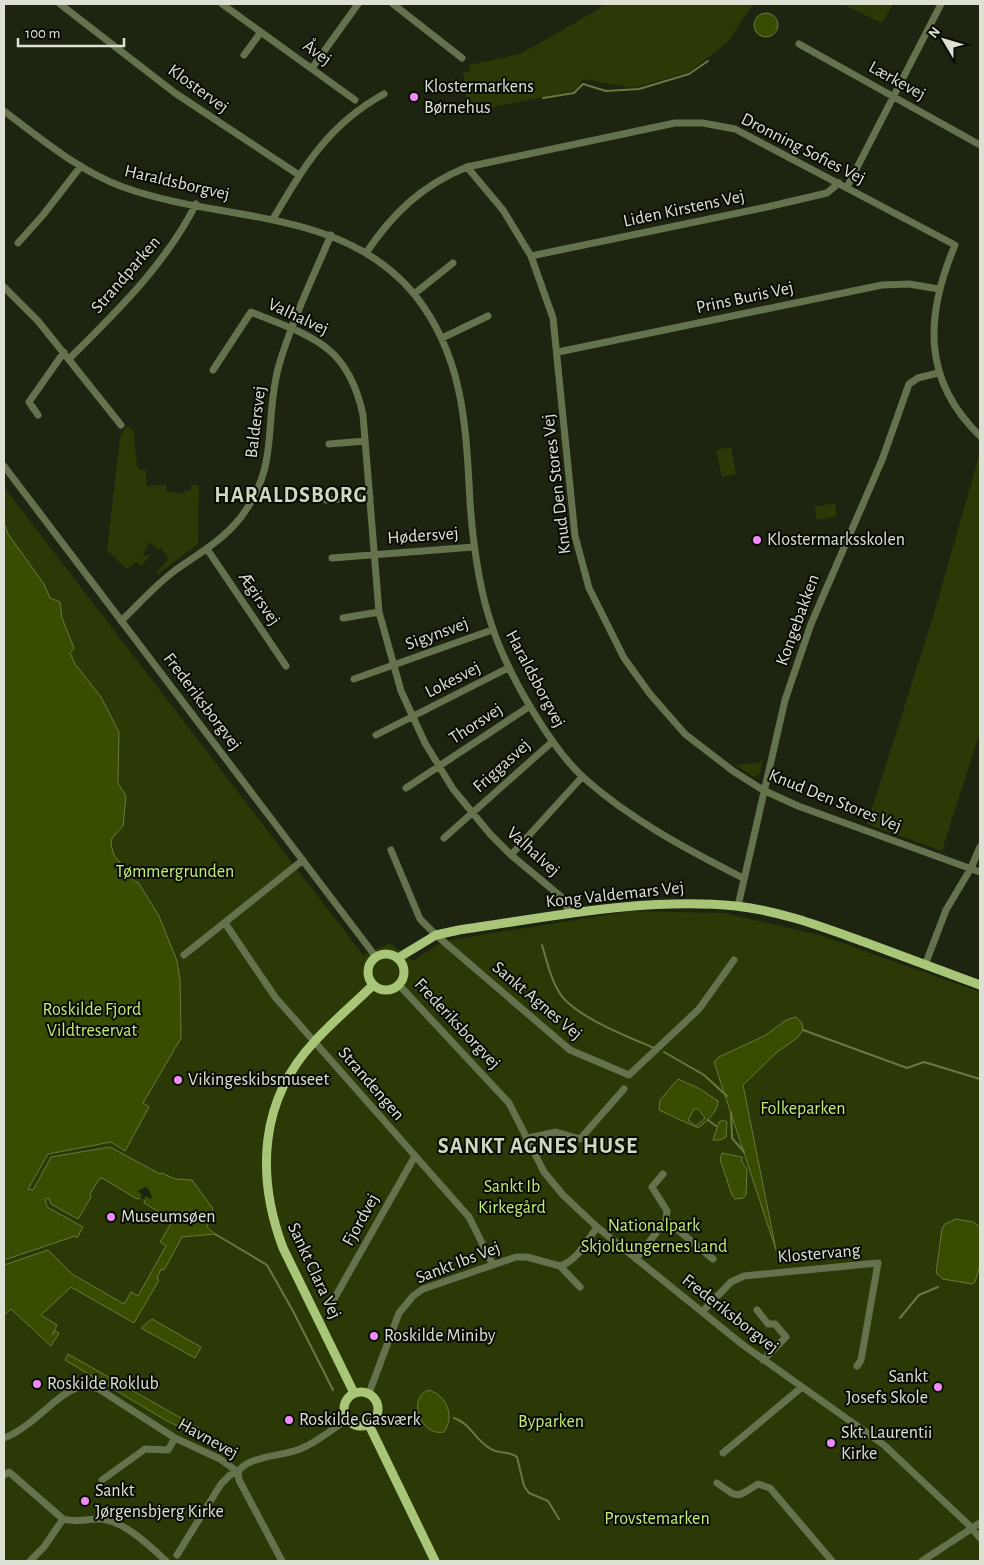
<svg xmlns="http://www.w3.org/2000/svg" width="984" height="1565" font-family="'Alegreya Sans',sans-serif">
<style>
.green{fill:#2a3906}
.water{fill:#384d00;stroke:#697940;fill-rule:evenodd}
.pier{fill:#1d2410}
.lines{fill:none;stroke-linecap:round;stroke-linejoin:round}
.stream{stroke:#697940;stroke-width:2}
.minor{stroke:#64724e;stroke-width:7}
.major{stroke:#a9c578;stroke-width:9}
.poi-dot{fill:#ef8bf7;stroke:#090c05;stroke-width:2}
.labels{text-anchor:middle;dominant-baseline:central;stroke-width:4;stroke-linejoin:round;paint-order:stroke}
.street-label{font-size:18px;fill:#dce1d4;stroke:#090c05}
.poi-label{font-size:18px;fill:#dce1d4;stroke:#090c05;text-anchor:start}
.park-label{font-size:18px;fill:#c3ec74;stroke:#090c05}
.district-label{font-size:22px;font-weight:bold;letter-spacing:1px;fill:#cfd9c0;stroke:#090c05}
</style>
<rect width="100%" height="100%" fill="#1d2410"/>
<path class="green" d="M603 4H753L727 43 689 72 633 88 584 79 574 91 468 112 463 72H470L469 65 520 54 599 9Z
M842 4H893L882 23Z
M127 426 135 432 134 441 138 469 146 470V486L166 485V491L183 494 184 491H191V485H199L198 544 158 574 156 572 169 559 161 548 158 549 149 542 143 554 144 556 152 554 141 566 137 562 126 569 107 550 120 437Z
M731 447 736 474 722 477 716 450Z
M980 452V732L942 851 867 824 933 617Z
M4 487 363 955 390 943 413 961 443 941 631 911 724 913 820 935 980 992V1561H4Z
M835 503 837 516 817 520 814 507Z
M763 759 760 774 754 777 735 765 759 763Z"/>
<path class="water" d="M754 25a12 12 0 1 1 24 0a12 12 0 1 1-24 0Z
M4 523 8 534 44 584 50 598 60 602 62 618 74 648 70 653 75 664 101 697 119 732 118 783 126 796 123 826 112 838 111 845 114 855 135 882H138L159 916 177 961 180 980 181 1034V1038L143 1103 149 1107 125 1151 111 1142 48 1154 28 1189 33 1190 51 1157 110 1147 160 1174 162 1173 175 1179 192 1180 213 1209 207 1227 215 1234 182 1237 164 1270 161 1269 157 1278 159 1280 134 1323 71 1287 41 1315 57 1325 52 1335 55 1331 59 1333 51 1346 11 1309 4 1315V1265L48 1250 72 1274 124 1304 131 1292 138 1296 166 1246 160 1242 173 1220 144 1203 145 1201 140 1198 137 1199 102 1178 99 1179 90 1194 91 1197 78 1219 51 1204 49 1198 45 1199 47 1207 83 1227 77 1238 75 1236 4 1260Z
M796 1017 802 1023 803 1030 797 1038 776 1053 743 1085 776 1250 714 1062 719 1057 766 1035 786 1020Z
M678 1079 700 1089 718 1101C718 1112 706 1122 698 1128L659 1110 660 1100ZM694 1109H698L705 1118 696 1126 688 1120Z
M723 1120 727 1122 726 1137 720 1140H713L719 1122Z
M722 1153 742 1157V1162L747 1169 746 1195 743 1198 735 1199 732 1195 720 1159Z
M956 1219 973 1222 980 1227V1265L975 1282 972 1284 943 1279 936 1273 942 1229 945 1224Z
M152 1319 201 1347 195 1358 141 1328Z
M68 1354 202 1430 199 1436 167 1421 65 1360Z
M429 1390C447 1396 455 1416 444 1432 421 1437 406 1398 429 1390Z"/>
<path class="pier" d="M146 1187 149 1190 152 1197 151 1199 146 1196 143 1200 140 1198 142 1194 137 1191Z"/>
<g class="lines">
<path class="stream" d="M543 98 574 93 583 84 606 91 639 89 689 74 708 61
M542 945C547 961 550 978 559 992 573 1016 629 1037 654 1048
M803 1030 907 1068 924 1062 980 1079
M664 1052 704 1075 727 1096
M731 1112 732 1138 744 1152
M708 1120 716 1126
M215 1234 267 1265 293 1311 333 1390
M900 1318 919 1295 938 1287
M454 1418C470 1423 476 1441 491 1449 499 1454 510 1451 517 1457L524 1486 529 1493 548 1501 559 1519"/>
<path class="minor" d="M60 4 175 93 299 175
M222 4 355 100
M393 4 462 58
M799 44 980 145
M244 55 261 32
M312 68 358 4
M4 111C41 139 79 171 123 187 221 223 342 206 415 295 464 357 466 427 470 502 476 585 489 641 534 713 548 736 564 760 584 778 631 820 688 850 743 878
M467 167 503 210 531 256 553 318 575 536 589 588 624 658 650 694 685 734 733 771 763 790 798 806 980 872
M847 187 941 4
M273 219C304 166 329 124 384 94
M18 243 43 215 81 166
M366 253C393 213 422 185 467 167L675 123H703L735 129 955 245C925 316 922 380 980 436
M531 256 767 207 827 193 839 183
M4 287 38 321 121 425
M414 294 453 263
M442 338 488 316
M558 352 882 285 909 284 939 289
M69 359C117 311 165 265 196 204
M213 370 251 312C312 337 348 344 363 415L379 612 401 691 425 743 453 789 490 834 511 855 565 900 569 914
M38 415 29 402 64 352
M329 444 365 441
M4 466 376 957
M326 500 370 497
M207 549 286 666
M332 558 474 547
M343 618 379 612
M121 621C139 604 156 584 177 569 200 553 223 540 241 517 281 464 263 422 279 365 292 321 313 277 331 235
M354 679 492 630
M376 735 508 668
M406 788 530 706
M444 838 552 742
M391 850 420 919 436 935 570 1050 629 1075 699 1009 734 960
M511 855 582 777
M738 906 785 700 811 624 882 460 909 384 918 378 938 373
M225 923 275 997 469 1217 493 1265
M184 955 303 860
M925 965 946 910 971 868 980 847
M399 985 509 1103 544 1172 563 1195 597 1227 743 1345 884 1445 972 1528 980 1538
M528 1138 556 1132 580 1139 624 1089
M663 1174 652 1187 667 1211 666 1220 713 1259
M636 1259 666 1220
M560 1266 580 1287
M334 1299 415 1156
M757 1310 768 1324H775L786 1337 763 1360
M702 1312 731 1282 744 1276 878 1263 861 1360 857 1366
M369 1393 399 1313 413 1296 423 1289 516 1257H527L560 1266C577 1261 587 1241 597 1227
M4 1438C32 1428 58 1392 80 1387 87 1386 93 1387 99 1389L175 1438 220 1459 238 1472
M723 1453 802 1387
M238 1472C247 1456 284 1456 300 1449 317 1442 332 1430 347 1419
M238 1472 239 1480 282 1561
M4 1475 9 1472 63 1519C76 1523 85 1519 98 1519 121 1518 150 1546 166 1561
M102 1480 145 1449 168 1450 175 1438
M717 1483C739 1499 736 1498 758 1484L770 1488 832 1561
M177 1555 221 1484 230 1475 238 1472
M30 1561 44 1547 63 1519
M922 1561 980 1523"/>
<path class="major" d="M368 972a18 18 0 1 1 36 0a18 18 0 1 1-36 0Z
M398 958 436 935 459 930C550 917 644 897 736 906 782 911 825 928 867 943 905 957 942 971 980 985
M344 1409a17 17 0 1 1 34 0a17 17 0 1 1-34 0Z
M354 1393 283 1248C256 1176 259 1100 315 1041 333 1021 354 1004 373 985
M369 1425 435 1561"/>
</g>
<g class="poi-dot">
<circle cx="414" cy="97" r="5"/>
<circle cx="757" cy="540" r="5"/>
<circle cx="178" cy="1080" r="5"/>
<circle cx="111" cy="1217" r="5"/>
<circle cx="374" cy="1336" r="5"/>
<circle cx="37" cy="1384" r="5"/>
<circle cx="938" cy="1387" r="5"/>
<circle cx="289" cy="1420" r="5"/>
<circle cx="831" cy="1443" r="5"/>
<circle cx="85" cy="1501" r="5"/>
</g>
<g class="labels">
<g class="street-label">
<text transform="translate(317 53) rotate(36)">Åvej</text>
<text transform="translate(897 81) rotate(29)">Lærkevej</text>
<text transform="translate(198 89) rotate(36)">Klostervej</text>
<text transform="translate(803 149) rotate(27)">Dronning Sofies Vej</text>
<text transform="translate(177 183) rotate(13)">Haraldsborgvej</text>
<text transform="translate(684 209) rotate(-12)">Liden Kirstens Vej</text>
<text transform="translate(126 275) rotate(-49)">Strandparken</text>
<text transform="translate(745 298) rotate(-12)">Prins Buris Vej</text>
<text transform="translate(298 317) rotate(25)">Valhalvej</text>
<text transform="translate(256 422) rotate(-83)">Baldersvej</text>
<text transform="translate(557 484) rotate(-97)">Knud Den Stores Vej</text>
<text transform="translate(423 536) rotate(-4)">Hødersvej</text>
<text transform="translate(259 599) rotate(56)">Ægirsvej</text>
<text transform="translate(798 620) rotate(-70)">Kongebakken</text>
<text transform="translate(437 634) rotate(-20)">Sigynsvej</text>
<text transform="translate(535 679) rotate(62)">Haraldsborgvej</text>
<text transform="translate(453 680) rotate(-27)">Lokesvej</text>
<text transform="translate(202 702) rotate(53)">Frederiksborgvej</text>
<text transform="translate(476 724) rotate(-33)">Thorsvej</text>
<text transform="translate(502 766) rotate(-42)">Friggasvej</text>
<text transform="translate(835 801) rotate(22)">Knud Den Stores Vej</text>
<text transform="translate(533 852) rotate(42)">Valhalvej</text>
<text transform="translate(615 895) rotate(-6)">Kong Valdemars Vej</text>
<text transform="translate(537 1001) rotate(40)">Sankt Agnes Vej</text>
<text transform="translate(457 1024) rotate(47)">Frederiksborgvej</text>
<text transform="translate(371 1084) rotate(49)">Strandengen</text>
<text transform="translate(361 1220) rotate(-61)">Fjordvej</text>
<text transform="translate(819 1254) rotate(-5)">Klostervang</text>
<text transform="translate(458 1263) rotate(-21)">Sankt Ibs Vej</text>
<text transform="translate(314 1271) rotate(65)">Sankt Clara Vej</text>
<text transform="translate(730 1314) rotate(38)">Frederiksborgvej</text>
<text transform="translate(208 1439) rotate(29)">Havnevej</text>
</g>
<g class="poi-label">
<text x="424" y="87">Klostermarkens<tspan x="424" dy="21">Børnehus</tspan></text>
<text x="767" y="540">Klostermarksskolen</text>
<text x="188" y="1080">Vikingeskibsmuseet</text>
<text x="121" y="1217">Museumsøen</text>
<text x="384" y="1336">Roskilde Miniby</text>
<text x="928" y="1377" text-anchor="end">Sankt<tspan x="928" dy="21">Josefs Skole</tspan></text>
<text x="47" y="1384">Roskilde Roklub</text>
<text x="299" y="1420">Roskilde Gasværk</text>
<text x="841" y="1433">Skt. Laurentii<tspan x="841" dy="21">Kirke</tspan></text>
<text x="95" y="1491">Sankt<tspan x="95" dy="21">Jørgensbjerg Kirke</tspan></text>
</g>
<g class="park-label">
<text x="175" y="872">Tømmergrunden</text>
<text x="92" y="1010">Roskilde Fjord<tspan x="92" dy="21">Vildtreservat</tspan></text>
<text x="803" y="1109">Folkeparken</text>
<text x="512" y="1187">Sankt Ib<tspan x="512" dy="21">Kirkegård</tspan></text>
<text x="654" y="1226">Nationalpark<tspan x="654" dy="21">Skjoldungernes Land</tspan></text>
<text x="551" y="1422">Byparken</text>
<text x="657" y="1519">Provstemarken</text>
</g>
<g class="district-label">
<text x="291" y="495">HARALDSBORG</text>
<text x="538" y="1146">SANKT AGNES HUSE</text>
</g>
</g>
<rect width="984" height="1565" fill="none" stroke="#dce1d4" stroke-width="10"/>
<g transform="translate(944 40) rotate(308)" stroke="#090c05" stroke-width="4" paint-order="stroke">
<path d="M0-4L9 19L0 12L-9 19Z" fill="#dce1d4"/>
<text y="-8" font-size="14" font-weight="bold" text-anchor="middle" fill="#dce1d4">N</text>
</g>
<path d="M18 38v8h106v-8" fill="none" stroke="#dce1d4" stroke-width="2.5"/>
<text x="25" y="38" font-size="15" fill="#dce1d4" stroke="#090c05" stroke-width="4" paint-order="stroke">100 m</text>
</svg>
